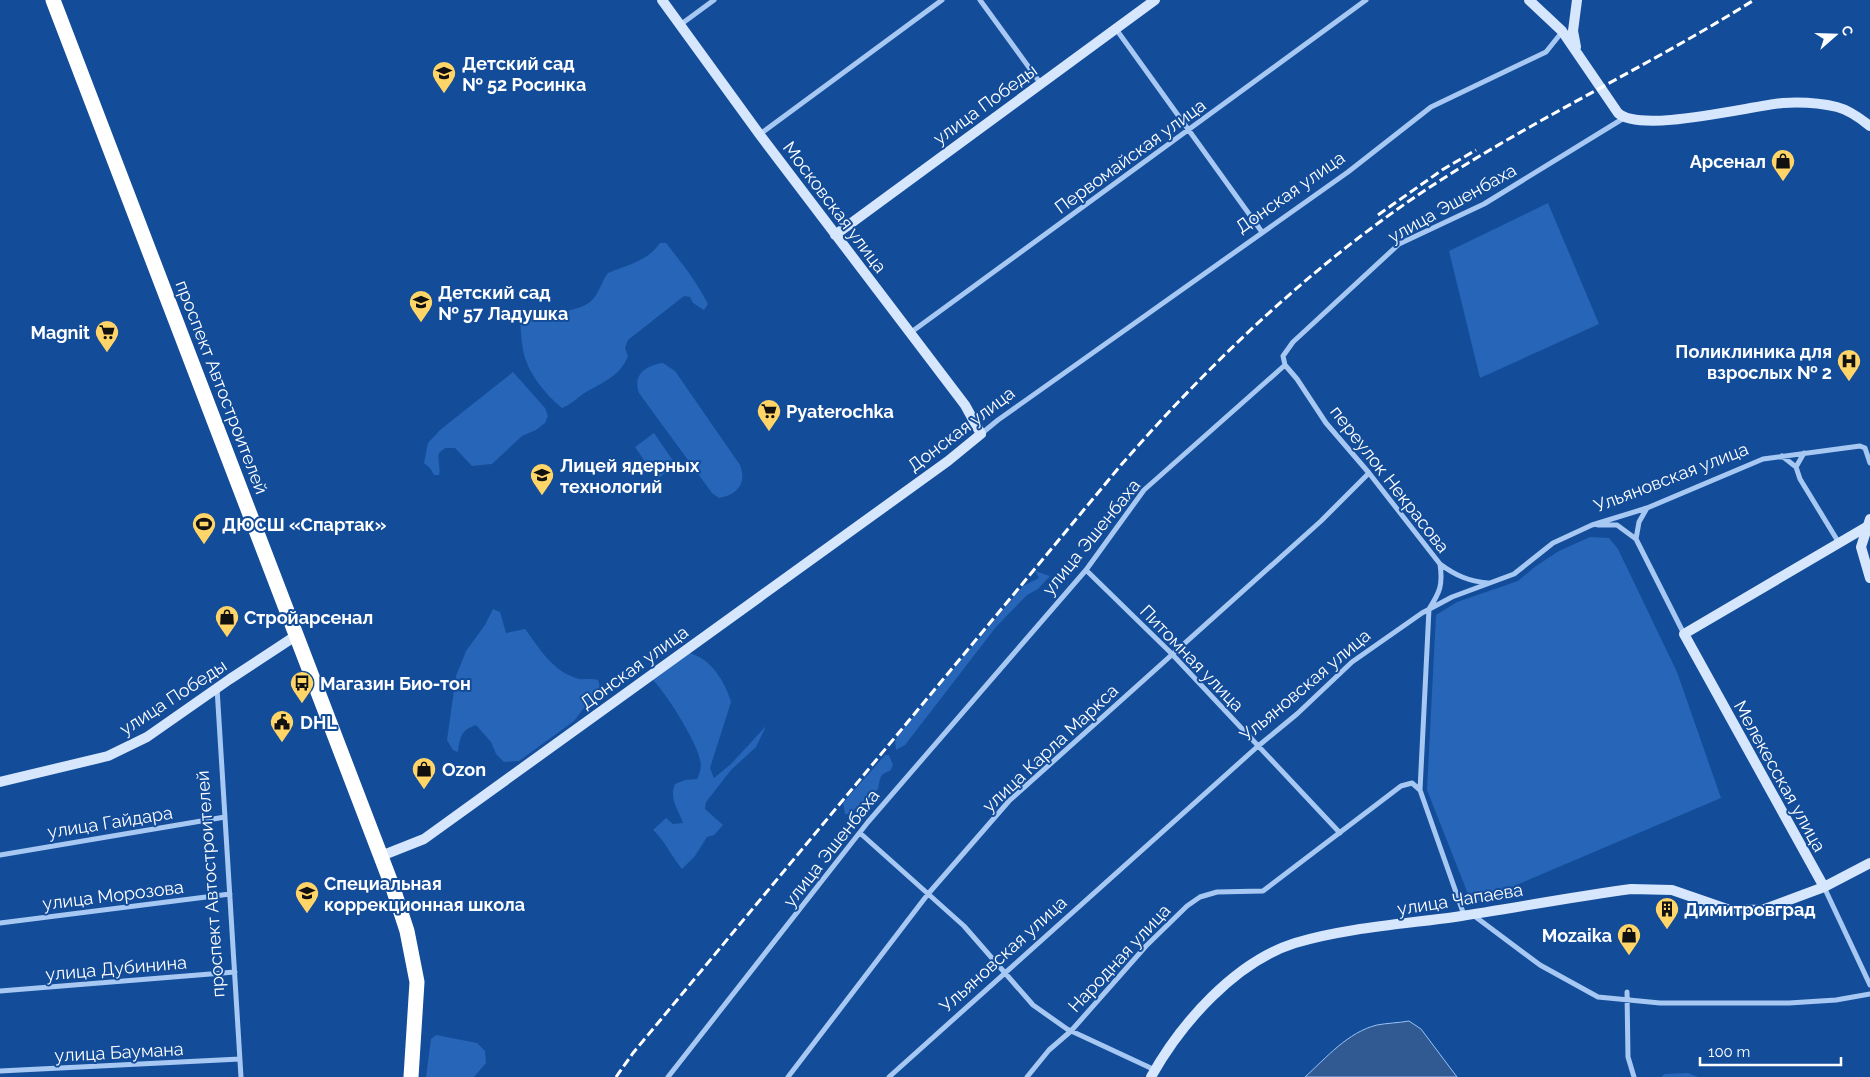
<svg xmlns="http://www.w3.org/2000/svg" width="1870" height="1077" font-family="Raleway,sans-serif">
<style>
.green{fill:#2665b7}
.water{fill:#315992;stroke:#98c2f6}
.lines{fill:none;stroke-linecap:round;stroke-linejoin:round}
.street{stroke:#a6c8f3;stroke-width:5}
.secondary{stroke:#d5e6fd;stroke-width:10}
.highway{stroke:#fff;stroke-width:15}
.rail{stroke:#fff;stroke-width:3;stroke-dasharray:9 4;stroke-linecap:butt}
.labels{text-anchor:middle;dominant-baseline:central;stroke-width:4;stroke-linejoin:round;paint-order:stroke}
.poi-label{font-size:18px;font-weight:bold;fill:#fff;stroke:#134c99;text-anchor:start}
.street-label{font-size:18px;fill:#fff;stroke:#134c99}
</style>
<rect width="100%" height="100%" fill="#134c99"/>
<path class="green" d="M1548 203 1599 324 1480 378 1449 251Z
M660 243H666C681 262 697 282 708 304L704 310 693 303 690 297 684 296 628 340 625 348 628 356C620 376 605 381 588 391 578 396 573 404 562 408 545 394 527 372 523 350 521 340 521 329 520 319L524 315C538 316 582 312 592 300 599 293 602 281 608 273 627 265 648 261 660 243Z
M663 363 675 371 740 465C747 483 738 495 719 498L712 493 639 393C632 374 647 365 663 363Z
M513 372 545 408 548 416 545 423 536 430 522 436 492 464 472 466 455 448H445L439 453C437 461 441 467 439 475H434L430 468 424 463 428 443 440 430Z
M654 433 676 465 657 479 635 447Z
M1590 537 1609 538 1618 549 1677 672 1721 798 1472 904 1427 790 1436 615 1457 602 1518 581 1536 566 1559 551Z
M1035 571 1050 576 1038 589 1027 595 996 627 905 745 896 750 895 741 899 734 1023 586 1039 578Z
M493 609 500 612 506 633 525 629C539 648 553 672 579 679 585 680 591 678 598 680L600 687 574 721 519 761 504 762 496 754 491 742 476 725C461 730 460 737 458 752L453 750 447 740 456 676 466 651 485 625Z
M689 653C711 658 725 682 731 702L710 768 714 778 731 764 766 726 756 747 731 770 706 802 705 809 723 825 714 835 707 837 695 856 682 869C671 856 666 842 653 830L666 818 673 824 683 823C678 809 669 799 675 784L685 780 697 779C700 773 702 766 700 760 697 742 666 693 653 680L654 675Z
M885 755H889L893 765 890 771C878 774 881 779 878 789L849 814H845L843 803Z
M436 1035 477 1043 485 1051 486 1063 474 1077H426L431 1039Z
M1688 1073 1698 1077H1661L1665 1074Z"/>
<path class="water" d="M1409 1021 1421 1029 1457 1077H1305C1326 1058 1348 1032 1377 1025 1387 1023 1398 1023 1409 1021Z"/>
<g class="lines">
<path class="street" d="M980 0 1041 84
M680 25 714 0
M1116 29 1262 232
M760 134 942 0
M910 333 1366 0
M1285 365 1297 379 1326 423 1369 473 1440 564C1456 576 1469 581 1488 583
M981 434 998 420 1348 172 1431 107 1546 52 1562 32
M1804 453 1796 467 1800 479 1839 543
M1782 456 1796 467
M1598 525H1617L1636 539 1684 634
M1636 539 1639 522 1647 508
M1440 564C1443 585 1440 592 1429 609L1420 790 1464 915
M1086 570 1171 653 1340 833
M217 688 241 1077
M860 833 964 926 1033 1005 1067 1029 1155 1070
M0 855 225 817
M1824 887 1870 985
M1473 915 1540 965 1598 997 1660 1003H1789L1836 1000 1870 994
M0 923 230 894
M0 991 235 972
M1627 992 1628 1057 1634 1077
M0 1071 240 1059
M668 1077 868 822 1086 570 1144 490 1285 365 1283 356 1293 342 1399 244 1484 204 1624 118
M788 1077 928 894 1009 801 1321 521 1369 473
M889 1077 1257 747 1297 714 1352 662 1422 613 1452 597 1514 574 1553 543 1592 525 1647 508 1763 459 1860 446 1865 448 1870 463
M1027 1077 1049 1050 1071 1031 1146 946 1187 906 1200 897 1217 892 1263 891 1401 786 1412 783 1420 790"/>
<path class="secondary" d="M1529 0 1562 31 1618 113C1641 134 1750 106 1783 103 1801 102 1820 103 1837 107 1849 110 1860 118 1870 126
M1576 47 1573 31 1577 0
M835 235 1155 0
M1870 519 1861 547 1870 578
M0 782 108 756 147 737 230 679 297 635
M381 856 424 839 948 461 981 434 965 405 760 135 662 0
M1824 887 1684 634 1868 526
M1151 1077C1181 1023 1235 962 1295 943 1345 928 1404 924 1455 917 1514 908 1572 897 1631 889L1672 890 1727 909 1762 910 1824 887 1870 863"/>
<path class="highway" d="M53 0 393 888 407 931 417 982 411 1077"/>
<path class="rail" d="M1378 215 1442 170 1476 150
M616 1077 633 1053 1121 465C1212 361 1312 265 1427 189 1532 120 1647 67 1754 0"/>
</g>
<defs>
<g id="school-pin" transform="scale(1.25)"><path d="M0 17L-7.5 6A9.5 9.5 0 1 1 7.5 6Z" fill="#ffd568" stroke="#134c99"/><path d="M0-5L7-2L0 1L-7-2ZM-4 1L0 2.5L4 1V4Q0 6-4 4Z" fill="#111"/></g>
<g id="shop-pin" transform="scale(1.25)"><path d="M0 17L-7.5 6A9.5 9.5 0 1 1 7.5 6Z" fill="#ffd568" stroke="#134c99"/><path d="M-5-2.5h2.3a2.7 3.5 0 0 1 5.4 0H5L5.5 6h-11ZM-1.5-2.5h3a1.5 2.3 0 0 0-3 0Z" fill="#111"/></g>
<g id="supermarket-pin" transform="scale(1.25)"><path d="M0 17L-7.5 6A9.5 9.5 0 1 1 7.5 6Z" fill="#ffd568" stroke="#134c99"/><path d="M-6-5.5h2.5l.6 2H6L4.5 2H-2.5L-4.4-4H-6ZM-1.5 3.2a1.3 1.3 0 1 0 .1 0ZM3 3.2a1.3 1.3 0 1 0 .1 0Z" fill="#111"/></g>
<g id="hospital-pin" transform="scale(1.25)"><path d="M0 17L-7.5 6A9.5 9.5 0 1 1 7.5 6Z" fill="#ffd568" stroke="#134c99"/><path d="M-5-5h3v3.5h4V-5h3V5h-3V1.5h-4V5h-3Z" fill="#111"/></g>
<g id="stadium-pin" transform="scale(1.25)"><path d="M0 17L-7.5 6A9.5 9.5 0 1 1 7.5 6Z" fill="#ffd568" stroke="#134c99"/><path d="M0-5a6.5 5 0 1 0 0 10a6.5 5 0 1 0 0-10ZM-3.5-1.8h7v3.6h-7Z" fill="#111"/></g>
<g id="bus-pin" transform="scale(1.25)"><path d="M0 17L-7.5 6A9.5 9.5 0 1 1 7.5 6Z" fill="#ffd568" stroke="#134c99"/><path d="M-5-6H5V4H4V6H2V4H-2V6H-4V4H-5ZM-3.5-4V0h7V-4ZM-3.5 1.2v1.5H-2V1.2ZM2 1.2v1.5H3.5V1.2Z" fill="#111"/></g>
<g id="civic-pin" transform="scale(1.25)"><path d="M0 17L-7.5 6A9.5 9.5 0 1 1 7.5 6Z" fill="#ffd568" stroke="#134c99"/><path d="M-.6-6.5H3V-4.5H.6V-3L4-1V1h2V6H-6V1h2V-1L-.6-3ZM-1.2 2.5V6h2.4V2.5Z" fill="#111"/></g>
<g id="building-pin" transform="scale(1.25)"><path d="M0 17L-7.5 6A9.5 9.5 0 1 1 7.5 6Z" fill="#ffd568" stroke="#134c99"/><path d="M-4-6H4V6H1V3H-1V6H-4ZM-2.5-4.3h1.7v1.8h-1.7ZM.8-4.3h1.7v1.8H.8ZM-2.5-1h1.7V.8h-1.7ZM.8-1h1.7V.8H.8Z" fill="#111"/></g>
</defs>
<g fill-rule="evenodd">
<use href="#school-pin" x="444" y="73"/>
<use href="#shop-pin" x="1783" y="161"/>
<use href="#school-pin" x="421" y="302"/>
<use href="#supermarket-pin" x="107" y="332"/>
<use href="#hospital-pin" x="1849" y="361"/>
<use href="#supermarket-pin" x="769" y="411"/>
<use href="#school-pin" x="542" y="475"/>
<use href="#stadium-pin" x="204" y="524"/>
<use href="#shop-pin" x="227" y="617"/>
<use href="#bus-pin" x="302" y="683"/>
<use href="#civic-pin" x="282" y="722"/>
<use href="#shop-pin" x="424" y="769"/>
<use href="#school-pin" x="307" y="893"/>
<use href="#building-pin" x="1667" y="909"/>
<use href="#shop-pin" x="1629" y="935"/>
</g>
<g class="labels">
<g class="poi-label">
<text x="462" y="63">Детский сад<tspan x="462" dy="21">№ 52 Росинка</tspan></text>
<text x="1766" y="161" text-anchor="end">Арсенал</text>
<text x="438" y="292">Детский сад<tspan x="438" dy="21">№ 57 Ладушка</tspan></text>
<text x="90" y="332" text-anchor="end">Magnit</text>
<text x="1832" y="351" text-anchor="end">Поликлиника для<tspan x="1832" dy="21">взрослых № 2</tspan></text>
<text x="786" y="411">Pyaterochka</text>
<text x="560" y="465">Лицей ядерных<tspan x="560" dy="21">технологий</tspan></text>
<text x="222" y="524">ДЮСШ «Спартак»</text>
<text x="244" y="617">Стройарсенал</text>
<text x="320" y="683">Магазин Био-тон</text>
<text x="300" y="722">DHL</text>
<text x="442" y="769">Ozon</text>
<text x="324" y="883">Специальная<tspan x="324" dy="21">коррекционная школа</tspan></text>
<text x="1684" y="909">Димитровград</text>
<text x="1612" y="935" text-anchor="end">Mozaika</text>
</g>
<g class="street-label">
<text transform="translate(985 104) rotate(-36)">улица Победы</text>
<text transform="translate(1130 156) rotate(-36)">Первомайская улица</text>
<text transform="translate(1290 192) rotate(-35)">Донская улица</text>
<text transform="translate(1452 203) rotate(-29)">улица Эшенбаха</text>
<text transform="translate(835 207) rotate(53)">Московская улица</text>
<text transform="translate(222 387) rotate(69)">проспект Автостроителей</text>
<text transform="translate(961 429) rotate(-37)">Донская улица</text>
<text transform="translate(1671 477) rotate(-21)">Ульяновская улица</text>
<text transform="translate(1390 479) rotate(52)">переулок Некрасова</text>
<text transform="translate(1091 537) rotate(-51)">улица Эшенбаха</text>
<text transform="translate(1192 658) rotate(46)">Питомная улица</text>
<text transform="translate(634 667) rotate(-36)">Донская улица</text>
<text transform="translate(1305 685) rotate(-40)">Ульяновская улица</text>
<text transform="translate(173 697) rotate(-33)">улица Победы</text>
<text transform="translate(1050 748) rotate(-43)">улица Карла Маркса</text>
<text transform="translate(1780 776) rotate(61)">Мелекесская улица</text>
<text transform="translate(110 822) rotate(-9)">улица Гайдара</text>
<text transform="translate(831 848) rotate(-52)">улица Эшенбаха</text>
<text transform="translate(210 884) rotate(-94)">проспект Автостроителей</text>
<text transform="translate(113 895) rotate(-7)">улица Морозова</text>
<text transform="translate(1460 899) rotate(-9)">улица Чапаева</text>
<text transform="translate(1003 954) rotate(-42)">Ульяновская улица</text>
<text transform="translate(1119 958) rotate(-47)">Народная улица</text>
<text transform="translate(116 968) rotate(-5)">улица Дубинина</text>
<text transform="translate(119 1052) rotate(-3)">улица Баумана</text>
</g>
</g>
<g transform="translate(1835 35) rotate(70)" stroke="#134c99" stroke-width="4" paint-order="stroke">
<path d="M0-4L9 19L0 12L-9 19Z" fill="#ffffff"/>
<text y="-8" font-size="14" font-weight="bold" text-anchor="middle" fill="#ffffff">С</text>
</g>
<path d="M1700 1057v8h141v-8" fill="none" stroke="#ffffff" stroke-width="2.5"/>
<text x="1708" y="1057" font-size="15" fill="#ffffff" stroke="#134c99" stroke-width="4" paint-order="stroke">100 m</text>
</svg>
